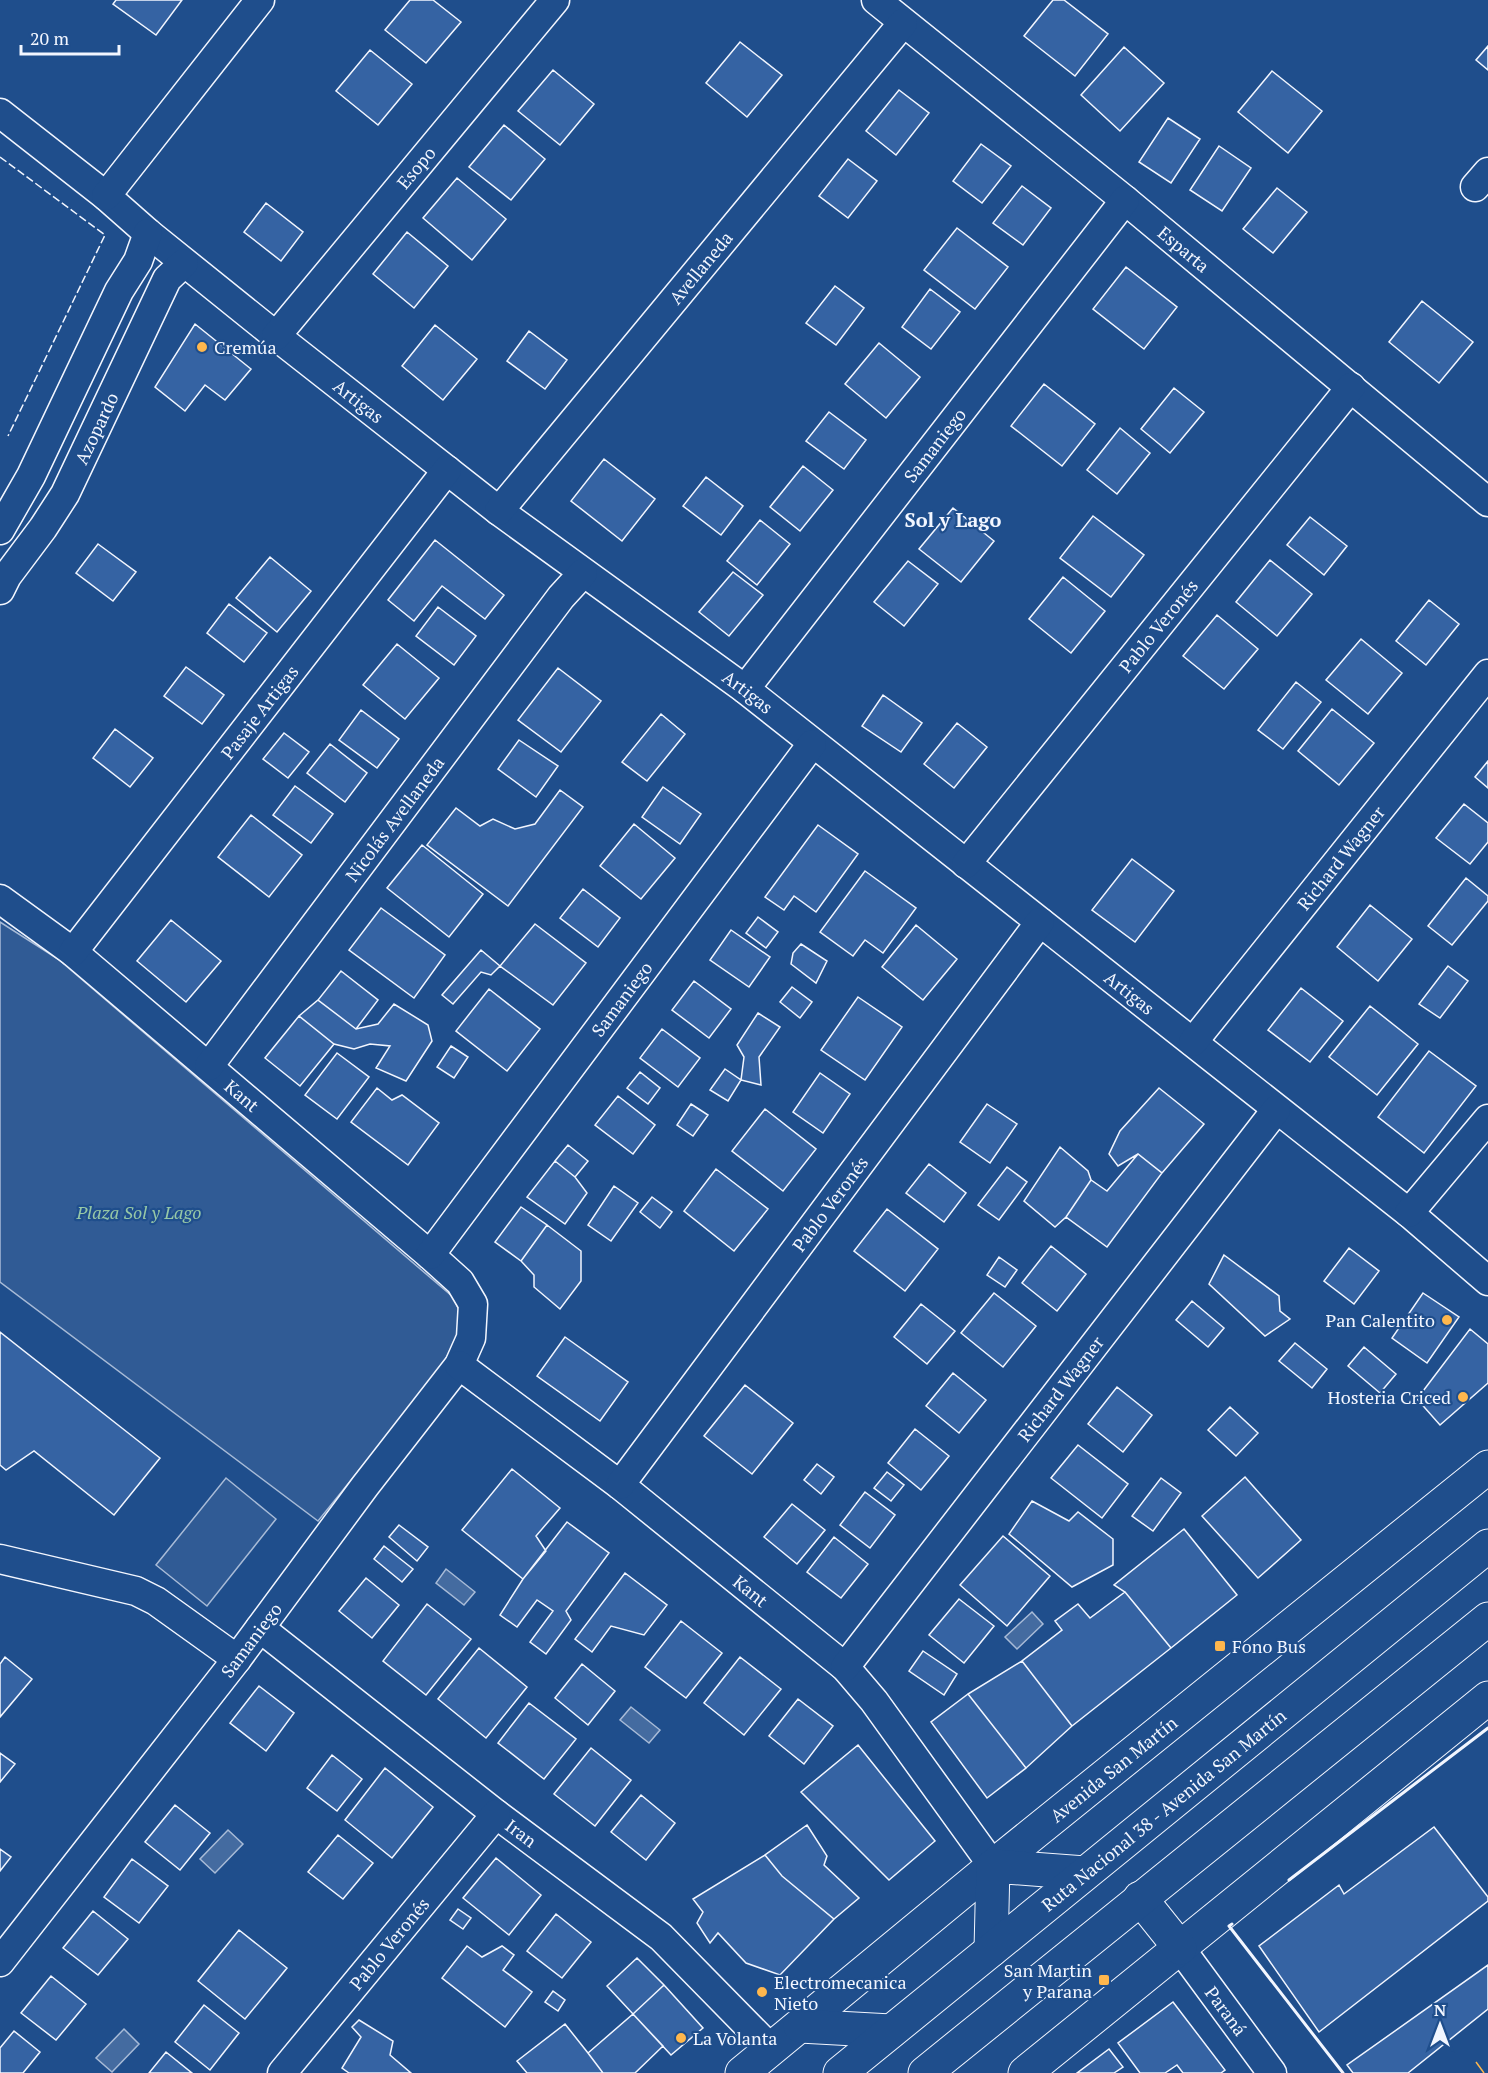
<svg xmlns="http://www.w3.org/2000/svg" width="1488" height="2073" font-family="'PT Serif',serif">
<style>
.built{fill:#305b95;stroke:#a8bbd7;stroke-width:1.5}
.water{fill:#446ba0;stroke:#a8bbd7;stroke-width:1.5}
.building{fill:#3563a3;stroke:#f2f6ff;stroke-width:1.5}
.lines{fill:none;stroke-linecap:round;stroke-linejoin:round}
.minor-casing{stroke:#f2f6ff;stroke-width:31}
.secondary-casing{stroke:#f2f6ff;stroke-width:35}
.primary-casing{stroke:#f2f6ff;stroke-width:35}
.minor{stroke:#1f4e8c;stroke-width:28}
.secondary{stroke:#1f4e8c;stroke-width:33}
.primary{stroke:#1f4e8c;stroke-width:33}
.fence{stroke:#f2f6ff;stroke-width:1.5;stroke-dasharray:8 3;stroke-linecap:butt}
.wall{stroke:#f2f6ff;stroke-width:3}
.power{stroke:#ffb74d;stroke-width:1.5;stroke-dasharray:21 4.5 3 4.5;stroke-linecap:butt}
.poi-dot{fill:#ffb74d;stroke:#1f4e8c;stroke-width:2}
.labels{text-anchor:middle;dominant-baseline:central;stroke-width:4.5;stroke-linejoin:round;paint-order:stroke}
.street-label{font-size:18px;fill:#f2f6ff;stroke:#1f4e8c}
.poi-label{font-size:18px;fill:#f2f6ff;stroke:#1f4e8c;text-anchor:start}
.park-label{font-size:18px;font-style:italic;fill:#97c8a6;stroke:#1f4e8c}
.neighbourhood-label{font-size:20px;font-weight:bold;fill:#f2f6ff;stroke:#1f4e8c}
</style>
<rect width="100%" height="100%" fill="#1f4e8c"/>
<path class="built" d="M0 922 58 959 453 1297 459 1310V1331L453 1354 318 1521 0 1282Z
M226 1478 276 1519 207 1606 156 1565Z"/>
<path class="water" d="M446 1569 475 1592 464 1605 436 1583Z
M1032 1612 1043 1624 1017 1649 1005 1637Z
M631 1707 660 1730 649 1743 620 1720Z
M228 1830 243 1844 215 1873 200 1859Z
M124 2029 139 2044 112 2072 96 2058Z"/>
<path class="building" d="M116 0H182L156 35 113 4Z
M410 0H433L461 22 426 63 385 30Z
M1053 0H1064L1108 34 1075 76 1024 36Z
M740 42 782 75 747 117 706 83Z
M1488 46V70L1476 60Z
M1124 47 1164 83 1120 131 1081 95Z
M370 50 412 84 378 125 336 91Z
M553 70 594 104 560 145 518 111Z
M1272 71 1322 111 1288 153 1238 112Z
M899 90 929 113 896 155 866 131Z
M1168 118 1200 139 1171 183 1139 162Z
M504 125 545 159 511 200 469 167Z
M981 144 1011 166 982 203 953 181Z
M1219 146 1251 168 1222 211 1190 190Z
M848 159 877 181 848 218 819 196Z
M457 178 506 219 472 260 423 218Z
M1022 186 1051 208 1023 245 993 223Z
M1277 188 1307 212 1273 253 1243 229Z
M266 203 303 232 281 261 244 232Z
M957 228 1008 267 975 309 924 270Z
M407 232 448 266 414 308 373 274Z
M1126 267 1177 307 1144 349 1093 309Z
M835 286 864 308 836 345 806 323Z
M930 289 960 312 931 349 902 327Z
M1422 301 1473 342 1439 383 1389 342Z
M195 324 251 369 225 400 205 385 185 411 155 387Z
M435 325 477 359 443 400 402 366Z
M529 331 567 360 545 389 507 361Z
M879 343 920 377 886 418 845 384Z
M1044 384 1095 424 1062 466 1011 426Z
M1174 388 1204 412 1170 453 1141 429Z
M829 412 866 440 844 469 806 441Z
M1120 428 1150 453 1117 494 1087 470Z
M604 459 655 499 622 541 571 501Z
M803 466 833 490 800 531 770 507Z
M706 477 743 506 721 535 683 506Z
M953 508 994 541 961 582 919 549Z
M1093 516 1144 555 1111 597 1060 558Z
M1310 517 1347 546 1324 575 1287 545Z
M760 520 790 544 757 585 727 561Z
M435 540 504 595 485 619 442 586 414 621 388 600Z
M98 544 136 572 113 601 76 573Z
M270 557 311 591 277 632 236 598Z
M1270 560 1312 594 1277 636 1236 602Z
M908 561 938 584 904 626 874 602Z
M733 572 763 595 729 636 699 612Z
M1063 577 1105 611 1071 653 1029 619Z
M1429 600 1459 624 1426 665 1396 641Z
M229 604 267 633 244 662 207 633Z
M438 607 476 636 454 665 416 636Z
M1217 615 1258 649 1224 689 1183 656Z
M1361 639 1402 673 1368 714 1326 680Z
M397 644 439 678 405 719 363 685Z
M186 667 224 695 202 724 164 696Z
M558 668 601 701 561 752 518 720Z
M1296 682 1321 702 1283 749 1258 730Z
M883 695 922 723 901 752 862 726Z
M1332 709 1374 743 1339 785 1298 751Z
M361 710 399 739 377 768 339 740Z
M661 714 685 734 647 781 622 762Z
M957 723 987 747 954 788 924 764Z
M115 729 153 758 130 787 93 758Z
M284 733 309 752 288 778 263 759Z
M519 740 558 766 536 797 498 769Z
M330 744 367 773 345 802 307 773Z
M1488 761V788L1475 777Z
M295 786 333 814 311 843 273 815Z
M663 787 701 814 680 844 642 817Z
M560 790 583 807 508 906 427 845 456 808 480 826 493 819 515 829 535 824Z
M1464 804 1488 823V842L1470 864 1436 838Z
M251 815 302 855 269 897 218 857Z
M634 824 675 858 641 899 600 866Z
M818 825 858 854 816 912 794 896 784 910 765 897Z
M422 845 483 894 449 937 387 888Z
M1132 859 1174 891 1135 942 1092 910Z
M865 871 916 908 883 953 865 940 853 956 820 932Z
M1466 878 1488 896V901L1452 945 1428 926Z
M583 889 620 918 598 947 560 918Z
M1370 905 1412 939 1378 981 1337 947Z
M381 908 445 955 414 998 349 950Z
M758 917 778 932 766 948 746 933Z
M171 920 221 961 186 1002 137 961Z
M535 924 586 963 553 1005 500 966Z
M916 925 957 959 923 1000 882 967Z
M731 930 770 957 749 987 710 960Z
M801 944 827 961 816 983 791 964 793 953Z
M481 950 500 966 491 975 481 972 453 1004 442 995Z
M1448 966 1468 981 1440 1018 1419 1004Z
M341 971 378 1000 356 1029 318 1000Z
M694 981 731 1009 709 1038 672 1010Z
M792 987 812 1002 800 1018 780 1002Z
M1301 988 1343 1021 1310 1062 1268 1030Z
M489 989 540 1029 507 1071 456 1031Z
M858 997 902 1027 865 1080 821 1050Z
M318 1000 356 1029 378 1024 394 1004 428 1025 432 1041 406 1081 376 1068 390 1046 370 1044 354 1049 334 1044 299 1016Z
M1370 1006 1418 1044 1377 1095 1329 1057Z
M758 1013 780 1027 759 1057 761 1085 741 1080 744 1057 737 1045Z
M299 1016 334 1044 300 1086 265 1058Z
M662 1029 700 1058 678 1087 640 1058Z
M451 1046 468 1057 454 1078 437 1067Z
M1429 1051 1476 1086 1424 1153 1378 1117Z
M337 1053 369 1077 337 1119 305 1095Z
M725 1069 741 1080 728 1101 710 1090Z
M640 1072 660 1088 648 1104 627 1088Z
M820 1073 850 1094 823 1133 793 1112Z
M377 1088 392 1100 402 1095 439 1123 408 1165 351 1122Z
M1159 1088 1204 1124 1162 1173 1138 1154 1118 1166 1109 1154 1120 1131Z
M618 1096 655 1125 633 1154 595 1125Z
M691 1104 708 1115 693 1136 677 1125Z
M987 1104 1017 1124 990 1163 960 1142Z
M765 1109 816 1149 783 1191 732 1151Z
M568 1145 588 1161 575 1177 555 1161Z
M1060 1147 1088 1171 1091 1180 1066 1217 1055 1227 1024 1201Z
M1138 1154 1162 1173 1107 1247 1066 1217 1091 1180 1107 1191Z
M555 1161 575 1177 587 1193 565 1224 527 1197Z
M929 1164 966 1193 944 1222 906 1193Z
M1007 1167 1027 1182 999 1220 978 1205Z
M716 1169 768 1209 734 1251 684 1211Z
M614 1186 638 1203 611 1241 588 1225Z
M652 1197 672 1212 660 1228 640 1212Z
M521 1207 547 1225 521 1261 495 1242Z
M887 1209 938 1249 905 1291 854 1251Z
M547 1225 581 1251V1281L560 1309 534 1287V1275L521 1261Z
M1051 1246 1086 1274 1057 1311 1022 1283Z
M1349 1248 1379 1271 1354 1304 1324 1281Z
M1224 1255 1279 1296 1280 1311 1290 1319 1265 1336 1209 1284Z
M999 1257 1017 1270 1005 1287 987 1275Z
M994 1293 1036 1326 1003 1367 961 1333Z
M1423 1293 1459 1317 1427 1363 1392 1338Z
M1192 1301 1224 1328 1208 1347 1176 1320Z
M921 1304 955 1331 927 1364 894 1337Z
M1470 1329 1488 1344V1383L1440 1425 1417 1399Z
M0 1332 160 1458 114 1515 34 1451 6 1470 0 1465Z
M565 1337 628 1382 600 1421 537 1376Z
M1295 1343 1327 1369 1312 1388 1279 1361Z
M1364 1347 1396 1374 1380 1393 1348 1366Z
M953 1373 986 1400 959 1433 926 1406Z
M745 1385 793 1423 752 1474 704 1436Z
M1117 1387 1152 1415 1123 1452 1088 1424Z
M1230 1407 1258 1433 1236 1456 1208 1430Z
M915 1429 949 1456 921 1490 888 1463Z
M1078 1445 1128 1484 1102 1518 1051 1478Z
M817 1464 834 1477 821 1494 804 1480Z
M512 1469 560 1508 536 1536 546 1551 523 1579 462 1530Z
M887 1472 904 1485 891 1501 874 1488Z
M1245 1477 1301 1540 1258 1578 1202 1516Z
M1161 1478 1181 1493 1153 1531 1132 1516Z
M865 1492 895 1515 870 1548 840 1525Z
M1032 1501 1069 1521 1078 1512 1113 1539V1565L1072 1587 1009 1534Z
M792 1504 825 1530 797 1564 764 1537Z
M567 1522 609 1553 566 1611 571 1620 546 1654 530 1642 553 1611 537 1600 517 1627 500 1615 523 1579Z
M399 1525 428 1547 417 1561 389 1537Z
M1184 1529 1237 1595 1171 1648 1125 1592 1114 1585Z
M1003 1536 1050 1576 1007 1626 960 1585Z
M834 1537 868 1564 841 1598 807 1572Z
M384 1546 413 1569 402 1582 374 1559Z
M625 1573 667 1605 644 1635 611 1626 592 1652 575 1639Z
M366 1578 399 1605 372 1638 339 1611Z
M1125 1592 1171 1648 1072 1726 1022 1661 1062 1630 1055 1621 1078 1604 1090 1618Z
M959 1599 994 1626 964 1663 929 1635Z
M427 1604 471 1639 426 1695 383 1661Z
M681 1621 722 1653 686 1698 645 1667Z
M479 1648 527 1687 486 1738 438 1699Z
M923 1651 957 1674 944 1695 909 1671Z
M5 1657 32 1679 0 1717V1664Z
M740 1657 781 1689 744 1735 704 1703Z
M1022 1661 1072 1726 1026 1768 968 1694Z
M582 1664 615 1691 588 1725 555 1698Z
M259 1686 294 1713 266 1751 230 1723Z
M968 1694 1026 1768 987 1798 931 1722Z
M798 1699 833 1726 804 1764 769 1736Z
M529 1703 576 1739 544 1779 498 1743Z
M858 1745 935 1841 889 1880 801 1792Z
M591 1748 631 1780 595 1826 554 1794Z
M0 1753 15 1764 0 1782Z
M332 1755 362 1779 337 1811 307 1788Z
M385 1768 433 1807 392 1858 345 1820Z
M641 1795 675 1823 646 1860 611 1832Z
M175 1805 210 1833 180 1870 145 1842Z
M807 1825 827 1856 824 1865 859 1898 834 1919 782 1876 765 1855Z
M1434 1827 1488 1897V1901L1319 2032 1259 1946 1339 1885 1344 1894Z
M338 1835 373 1863 343 1899 308 1872Z
M0 1849 11 1857 0 1871Z
M765 1855 782 1876 834 1919 780 1975 746 1963 718 1933 710 1943 697 1923 703 1912 693 1899Z
M496 1858 541 1895 509 1935 463 1898Z
M132 1859 168 1886 139 1923 104 1897Z
M458 1909 471 1918 463 1929 450 1920Z
M93 1911 128 1939 98 1975 63 1948Z
M556 1914 591 1942 562 1978 527 1951Z
M239 1930 287 1968 245 2019 198 1981Z
M467 1946 482 1957 502 1946 514 1955 503 1970 532 1992 505 2027 442 1978Z
M637 1958 664 1985 633 2014 607 1986Z
M1488 1965V2009L1408 2073H1353L1347 2065Z
M51 1976 86 2004 56 2040 21 2013Z
M664 1985 703 2028 671 2055 633 2014Z
M553 1991 565 2000 558 2011 545 2002Z
M1173 2002 1225 2070 1221 2073H1183L1177 2065 1165 2073H1140L1118 2043Z
M204 2005 239 2033 210 2070 175 2042Z
M633 2014 663 2046 635 2073H603L588 2053Z
M359 2020 393 2041 390 2055 411 2073H349L342 2068 361 2037 352 2027Z
M565 2024 588 2053 603 2073H527L517 2061Z
M14 2031 40 2052 23 2073H0V2048Z
M1109 2049 1123 2067 1114 2073H1077Z
M166 2052 192 2073H149Z"/>
<g class="lines">
<g class="minor-casing">
<g id="minor">
<path id="s1" d="M876 0 1125 200 1488 502"/>
<path id="s2" d="M0 113 106 196 148 233 276 336 499 511 745 689 1409 1213 1488 1281"/>
<path d="M1475 187 1488 172"/>
<path d="M106 196 260 0"/>
<path id="s3" d="M276 336 555 0"/>
<path id="s4" d="M499 511 903 23"/>
<path d="M0 530 31 476 119 291 138 261 148 233"/>
<path id="s5" d="M0 590 7 576 43 528 65 494 167 279 184 263"/>
<path id="s6" d="M745 689 1125 200"/>
<path id="s7" d="M966 864 1351 387"/>
<path id="s8" d="M0 899 73 952 430 1255 460 1282 473 1304 471 1338 459 1365 365 1486 237 1659 0 1962"/>
<path id="s9" d="M73 952 447 470"/>
<path id="s10" d="M1193 1042 1488 674"/>
<path id="s11" d="M209 1066 561 597 583 573"/>
<path d="M1409 1213 1488 1119"/>
<path id="s12" d="M430 1255 812 744"/>
<path id="s13" d="M459 1365 620 1485 845 1667 874 1701 993 1866"/>
<path id="s14" d="M620 1485 1040 922"/>
<path d="M0 1559 136 1591 156 1601 237 1659"/>
<path id="s15" d="M260 1628 496 1814 661 1937 771 2049"/>
<path id="s16" d="M845 1667 1276 1110"/>
<path id="s17" d="M1180 1948 1272 2073"/>
<path id="s18" d="M282 2073 496 1814"/>
</g>
</g>
<g class="secondary-casing">
<g id="secondary">
<path id="s19" d="M742 2073 993 1866 1488 1467"/>
<path d="M1025 2073 1488 1698"/>
</g>
</g>
<g class="primary-casing">
<g id="primary">
<path d="M1140 1898 1180 1948"/>
<path d="M991 1950 993 1866 1085 1873"/>
<path d="M800 2026 891 2031"/>
<path id="s20" d="M840 2073 1488 1546"/>
<path d="M925 2073 1488 1619"/>
</g>
</g>
<use href="#minor" class="minor"/>
<use href="#secondary" class="secondary"/>
<use href="#primary" class="primary"/>
<path class="fence" d="M0 157 105 235 8 436"/>
<path class="wall" d="M1289 1880 1488 1728
M1232 1924 1229 1926 1343 2073"/>
<path class="power" d="M1476 2062 1484 2073"/>
</g>
<g class="poi-dot">
<circle cx="202" cy="347" r="6"/>
<circle cx="1447" cy="1320" r="6"/>
<circle cx="1463" cy="1397" r="6"/>
<rect x="1214" y="1640" width="12" height="12" rx="3"/>
<rect x="1098" y="1974" width="12" height="12" rx="3"/>
<circle cx="762" cy="1992" r="6"/>
<circle cx="681" cy="2038" r="6"/>
</g>
<g class="labels">
<g class="street-label">
<text stroke="none"><textPath href="#s3" startOffset="219">Esopo</textPath></text>
<text stroke="none"><textPath href="#s1" startOffset="396">Esparta</textPath></text>
<text stroke="none"><textPath href="#s4" startOffset="316">Avellaneda</textPath></text>
<text stroke="none"><textPath href="#s2" startOffset="460">Artigas</textPath></text>
<text stroke="none"><textPath href="#s5" startOffset="189">Azopardo</textPath></text>
<text stroke="none"><textPath href="#s6" startOffset="309">Samaniego</textPath></text>
<text stroke="none"><textPath href="#s7" startOffset="306">Pablo Veronés</textPath></text>
<text stroke="none"><textPath href="#s2" startOffset="946">Artigas</textPath></text>
<text stroke="none"><textPath href="#s9" startOffset="304">Pasaje Artigas</textPath></text>
<text stroke="none"><textPath href="#s11" startOffset="309">Nicolás Avellaneda</textPath></text>
<text stroke="none"><textPath href="#s10" startOffset="236">Richard Wagner</textPath></text>
<text stroke="none"><textPath href="#s2" startOffset="1432">Artigas</textPath></text>
<text stroke="none"><textPath href="#s12" startOffset="320">Samaniego</textPath></text>
<text stroke="none"><textPath href="#s8" startOffset="312">Kant</textPath></text>
<text stroke="none"><textPath href="#s14" startOffset="351">Pablo Veronés</textPath></text>
<text stroke="none"><textPath href="#s16" startOffset="352">Richard Wagner</textPath></text>
<text stroke="none"><textPath href="#s13" startOffset="369">Kant</textPath></text>
<text transform="translate(251 1640) rotate(-53)">Samaniego</text>
<text stroke="none"><textPath href="#s19" startOffset="480">Avenida San Martín</textPath></text>
<text stroke="none"><textPath href="#s20" startOffset="417">Ruta Nacional 38 - Avenida San Martín</textPath></text>
<text stroke="none"><textPath href="#s15" startOffset="332">Iran</textPath></text>
<text stroke="none"><textPath href="#s18" startOffset="168">Pablo Veronés</textPath></text>
<text stroke="none"><textPath href="#s17" startOffset="78">Paraná</textPath></text>
</g>
<g class="poi-label">
<text x="214" y="347">Cremúa</text>
<text x="1435" y="1320" text-anchor="end">Pan Calentito</text>
<text x="1451" y="1397" text-anchor="end">Hosteria Criced</text>
<text x="1232" y="1646">Fono Bus</text>
<text x="1092" y="1970" text-anchor="end">San Martin<tspan x="1092" dy="21">y Parana</tspan></text>
<text x="774" y="1982">Electromecanica<tspan x="774" dy="21">Nieto</tspan></text>
<text x="693" y="2038">La Volanta</text>
</g>
<g class="park-label">
<text x="139" y="1212">Plaza Sol y Lago</text>
</g>
<g class="neighbourhood-label">
<text x="953" y="519">Sol y Lago</text>
</g>
</g>
<g transform="translate(1440 2025)" stroke="#1f4e8c" stroke-width="4.5" paint-order="stroke">
<path d="M0-4.5L10 22L0 15L-10 22Z" fill="#f2f6ff"/>
<text y="-9" font-size="16" font-weight="bold" text-anchor="middle" fill="#f2f6ff">N</text>
</g>
<path d="M21 45v9h98v-9" fill="none" stroke="#f2f6ff" stroke-width="3"/>
<text x="30" y="45" font-size="18" fill="#f2f6ff" stroke="#1f4e8c" stroke-width="4.5" paint-order="stroke">20 m</text>
</svg>
